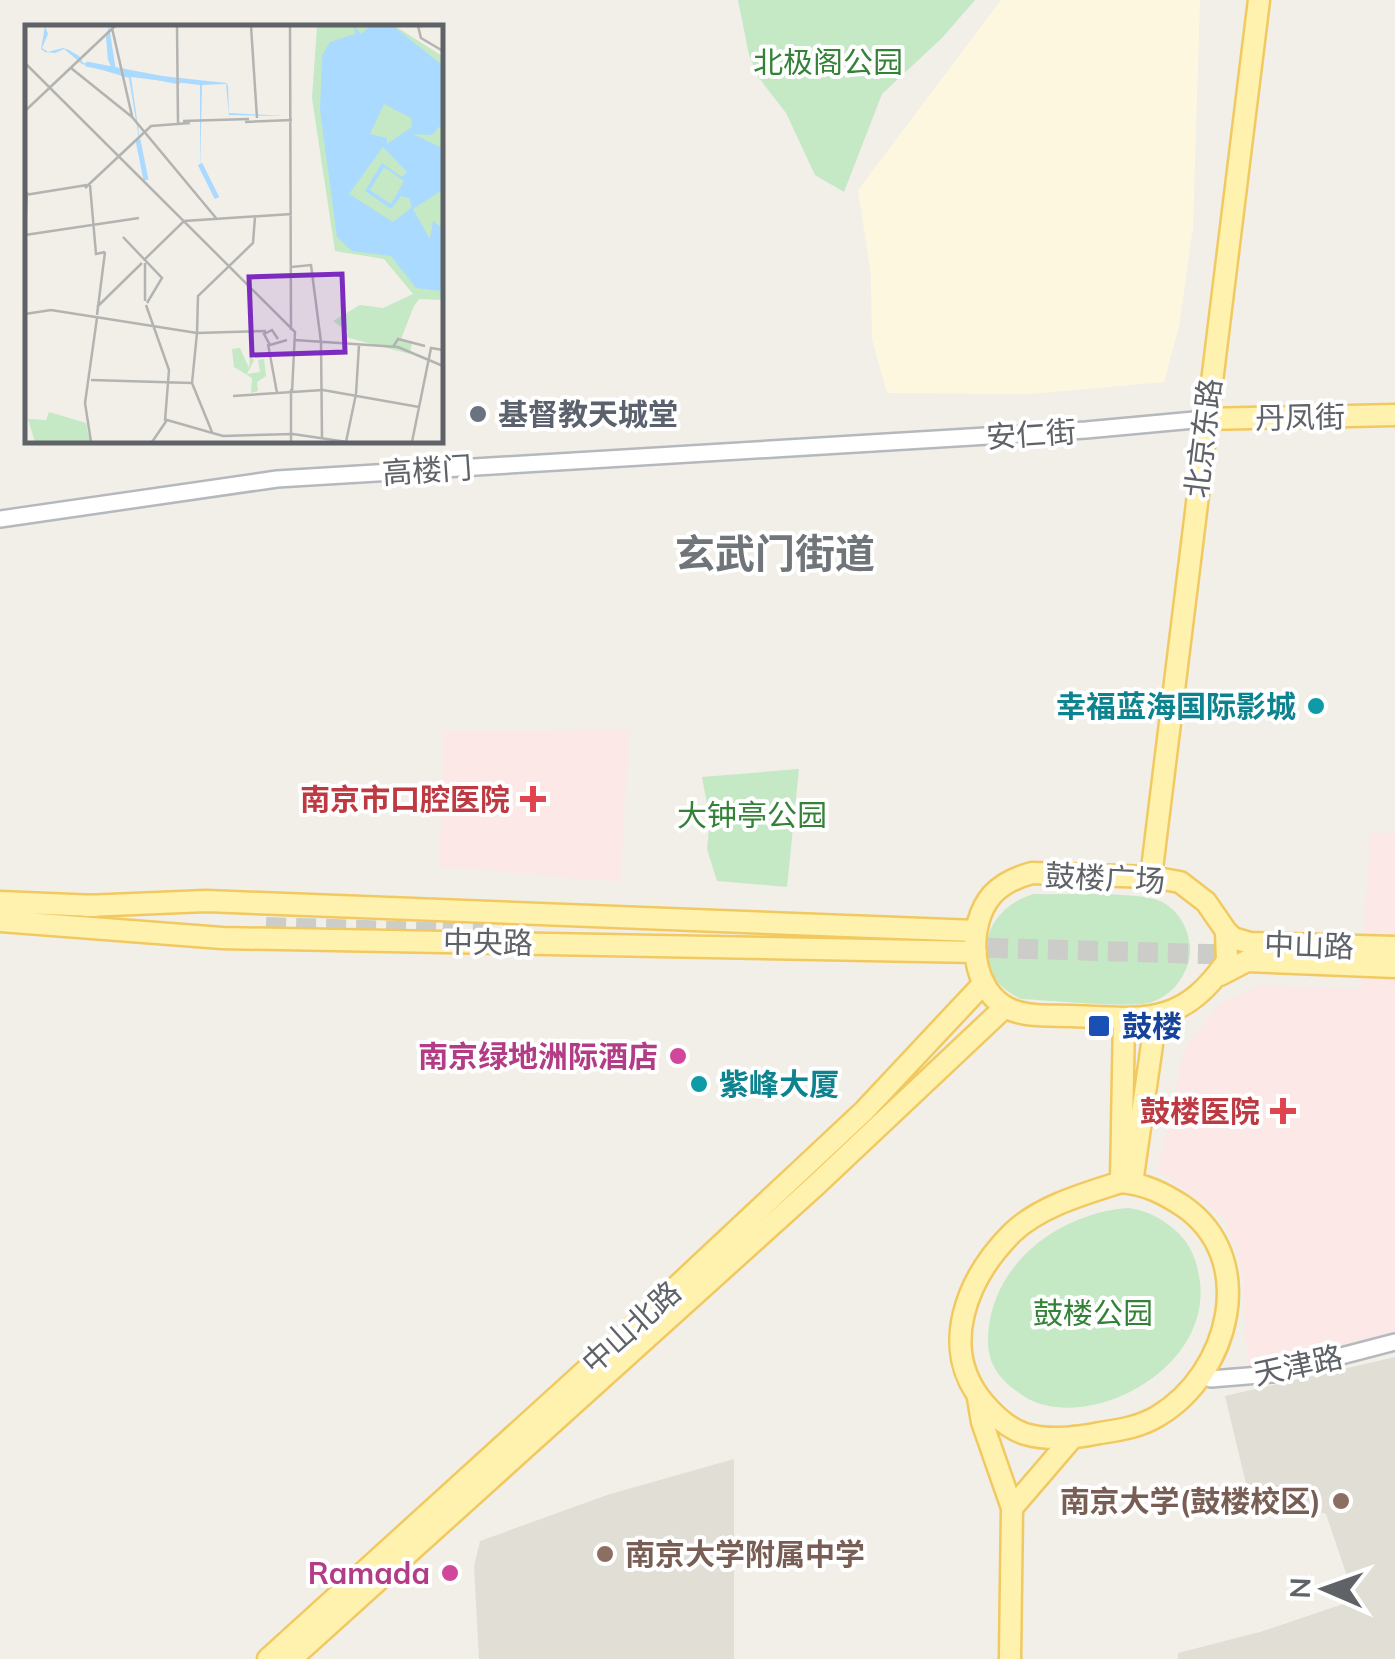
<svg xmlns="http://www.w3.org/2000/svg" width="1395" height="1659" font-family="Mulish,'Noto Sans SC',sans-serif">
<style>
.commercial{fill:#fef7e0}
.education{fill:#e1ded6}
.medical{fill:#fce8e6}
.green{fill:#c5e8c5}
.lines{fill:none;stroke-linecap:round;stroke-linejoin:round}
.major-tunnel{stroke:#ccccc8;stroke-width:20;stroke-dasharray:20 10;stroke-linecap:butt}
.minor-casing{stroke:#b5b8bc;stroke-width:20}
.major-casing{stroke:#f2c960;stroke-width:25}
.minor{stroke:#fff;stroke-width:15}
.major{stroke:#fff2af;stroke-width:20}
.worship-dot{fill:#6b7280;stroke:#fff;stroke-width:4}
.culture-dot{fill:#0f9aa8;stroke:#fff;stroke-width:4}
.health-dot{fill:#e0444e;stroke:#fff;stroke-width:4}
.transit-dot{fill:#1a4fb4;stroke:#fff;stroke-width:4}
.hotel-dot{fill:#d1479c;stroke:#fff;stroke-width:4}
.education-dot{fill:#8d6e63;stroke:#fff;stroke-width:4}
.labels{text-anchor:middle;dominant-baseline:central;stroke-width:8;stroke-linejoin:round;paint-order:stroke}
.park-label{font-size:30px;fill:#348238;stroke:#fff}
.worship-label{font-size:30px;font-weight:bold;fill:#5b616d;stroke:#fff;text-anchor:start}
.street-label{font-size:30px;fill:#5f6368;stroke:#fff}
.culture-label{font-size:30px;font-weight:bold;fill:#0d838f;stroke:#fff;text-anchor:end}
.health-label{font-size:30px;font-weight:bold;fill:#be3a42;stroke:#fff;text-anchor:end}
.transit-label{font-size:30px;font-weight:bold;fill:#164399;stroke:#fff;text-anchor:start}
.hotel-label{font-size:30px;font-weight:bold;fill:#b23c85;stroke:#fff;text-anchor:end}
.education-label{font-size:30px;font-weight:bold;fill:#785e54;stroke:#fff;text-anchor:end}
.district-label{font-size:40px;font-weight:bold;fill:#70757a;stroke:#fff}
.inset-river{fill:none;stroke:#aadaff;stroke-width:5}
.inset-road{fill:none;stroke:#b3b3b1;stroke-width:2.5}
.view{fill:#7b2cbf;fill-opacity:0.15;stroke:#7b2cbf;stroke-width:5}
.inset-edge{fill:none;stroke:#5f6368;stroke-width:5}
</style>
<rect width="100%" height="100%" fill="#f1efe8"/>
<path class="commercial" d="M1001 0H1200L1193 227 1179 326 1164 382 1031 394 887 393 872 339 871 275 858 190Z"/>
<path class="education" d="M1395 1357V1659H1178V1653L1260 1632 1355 1600 1326 1514 1247 1488 1225 1396Z
M734 1459V1659H479L474 1566 480 1541 607 1495Z"/>
<path class="medical" d="M629 730 620 882 439 866 444 732Z
M1370 834H1395V1342L1248 1377 1242 1266 1223 1217 1158 1171 1184 1050 1219 1004 1258 986 1360 989Z"/>
<path class="green" d="M738 0H975L942 38 882 94 844 192 815 175 786 113 759 78 749 55Z
M799 769 787 887 717 881 707 849 710 820 702 777Z
M1034 894C1071 895 1113 892 1150 898 1179 903 1196 937 1188 964 1182 981 1170 996 1152 1002 1129 1009 1050 1000 1021 999 966 974 980 909 1034 894Z
M1128 1208C1146 1210 1161 1218 1175 1230 1189 1242 1196 1258 1199 1276 1212 1345 1143 1400 1081 1407 1061 1409 1039 1407 1022 1395 996 1378 984 1359 989 1326 998 1258 1063 1213 1128 1208Z"/>
<g class="lines">
<path class="major-tunnel" d="M443 921 528 923
M266 927 459 933
M958 947 1244 955"/>
<g class="minor-casing">
<path id="minor" d="M0 519 277 479 1086 430 1205 419
M1202 1372 1211 1379 1272 1374 1395 1342"/>
</g>
<g class="major-casing">
<path id="major" d="M1205 419 1395 415
M1032 873 1151 877 1180 882 1206 902 1226 931 1227 961C1182 1027 1144 1019 1072 1016 1050 1015 1022 1018 1004 1006 969 984 967 924 992 895 1003 883 1017 877 1032 873Z
M1151 877 1259 0
M0 902 96 906
M86 906 206 901 976 931
M0 921 222 938 976 952
M1226 931 1233 938 1250 943 1395 947
M1220 975 1247 961 1395 967
M1121 1181 1124 1019
M1121 1182C1145 1184 1163 1193 1183 1206 1260 1259 1229 1374 1158 1416 1140 1427 1120 1430 1100 1433 1076 1438 1049 1441 1025 1434 1009 1429 994 1415 983 1402 938 1348 967 1278 1012 1233 1040 1206 1084 1194 1121 1182Z
M1132 1183 1156 1017
M978 1398 982 1422 1012 1508 1010 1659
M1012 1508 1073 1437
M268 1659 627 1333 864 1111 984 983
M291 1659 815 1186 1005 1007"/>
</g>
<use href="#minor" class="minor"/>
<use href="#major" class="major"/>
</g>
<circle class="worship-dot" cx="478" cy="414" r="10"/>
<g class="culture-dot">
<circle cx="1316" cy="706" r="10"/>
<circle cx="699" cy="1084" r="10"/>
</g>
<g class="health-dot">
<path d="M528 784h10v10h10v10h-10v10h-10v-10h-10v-10h10z"/>
<path d="M1278 1096h10v10h10v10h-10v10h-10v-10h-10v-10h10z"/>
</g>
<rect class="transit-dot" x="1087" y="1014" width="24" height="24" rx="5"/>
<g class="hotel-dot">
<circle cx="678" cy="1056" r="10"/>
<circle cx="450" cy="1573" r="10"/>
</g>
<g class="education-dot">
<circle cx="1341" cy="1501" r="10"/>
<circle cx="605" cy="1554" r="10"/>
</g>
<g class="labels">
<g class="park-label">
<text x="828" y="62">北极阁公园</text>
<text x="752" y="815">大钟亭公园</text>
<text x="1093" y="1313">鼓楼公园</text>
</g>
<g class="worship-label">
<text x="498" y="414">基督教天城堂</text>
</g>
<g class="street-label">
<text transform="translate(1300 417) rotate(-1)">丹凤街</text>
<text transform="translate(1031 434) rotate(-4)">安仁街</text>
<text transform="translate(1203 438) rotate(-83)">北京东路</text>
<text transform="translate(427 470) rotate(-4)">高楼门</text>
<text transform="translate(1105 878) rotate(3)">鼓楼广场</text>
<text transform="translate(488 942) rotate(1)">中央路</text>
<text transform="translate(1309 945) rotate(2)">中山路</text>
<text transform="translate(631 1327) rotate(-42)">中山北路</text>
<text transform="translate(1298 1365) rotate(-12)">天津路</text>
</g>
<g class="culture-label">
<text x="1296" y="706">幸福蓝海国际影城</text>
<text x="719" y="1084" text-anchor="start">紫峰大厦</text>
</g>
<g class="health-label">
<text x="510" y="799">南京市口腔医院</text>
<text x="1260" y="1111">鼓楼医院</text>
</g>
<g class="transit-label">
<text x="1122" y="1026">鼓楼</text>
</g>
<g class="hotel-label">
<text x="658" y="1056">南京绿地洲际酒店</text>
<text x="430" y="1573">Ramada</text>
</g>
<g class="education-label">
<text x="1321" y="1501">南京大学(鼓楼校区)</text>
<text x="625" y="1554" text-anchor="start">南京大学附属中学</text>
</g>
<g class="district-label">
<text x="775" y="553">玄武门街道</text>
</g>
</g>
<g transform="translate(25 25)">
<rect width="418" height="418" fill="#f1efe8"/>
<path d="M370 1 417 31V275L394 274 389 281 376 314 387 318 385 329 320 312 323 307 308 296 335 280 358 283 388 269 359 234 310 226 287 73 292 2ZM215 323 224 343 225 331 229 335 222 349 235 347 233 335 239 334 241 351 232 357 233 366 226 368 227 353 209 342 207 324ZM24 387 61 398 65 417H10L3 394 21 395Z" fill="#c5e8c5"/>
<path d="M20 1 23 9 17 23 23 27 38 23 44 25 54 31 58 38 73 39 88 46 83 35 81 12 84 1 91 46 201 58 203 61 204 88 260 91 204 90 201 59 177 60 175 146V60L106 52 119 144 104 53 57 39 39 24 30 28 20 27 16 24ZM329 1 336 9 345 1H368L417 40V99L407 110 388 109 417 123V165L388 184 405 214 408 196 417 203V266L391 263 366 231 327 226 312 212 295 85 297 31 305 17 330 9ZM359 79 386 93 387 102 362 119V113L345 109ZM358 122 382 147 377 152 357 138 340 166 366 184 376 171 384 173 387 182 368 197 324 169ZM359 142 379 156 366 179 345 165Z" fill="#aadaff" fill-rule="evenodd"/>
<path class="inset-river" d="M61 39 155 57M113 115 121 155M175 139 192 173"/>
<path class="inset-road" d="M152 1 153 98M226 1 232 93M265 1 266 305M398 1H393L396 13 418 26M87 3 107 91M0 38 270 307 267 367M46 43 107 92 191 193M0 86 90 1M158 96 224 94M220 97 267 95M65 160 71 229 80 227M60 163 126 101 165 98M0 170 62 160M0 209 2 167M0 210 114 193M98 212 137 253 122 278M119 235 159 196 267 189M266 242 286 240 296 317M120 276V238M121 280 144 345 140 396M72 282 117 238M0 289 26 285 172 308 241 306M72 290 80 227M172 308 173 271 228 218 230 192M172 308 167 358 187 407M253 314 247 305 239 309 245 320 262 315M270 315 373 322 418 341M296 317 297 414M243 319 252 368M368 322 373 314 400 321M66 355 167 358M266 364V417M331 369 334 320M208 371 298 365 394 382M66 417 60 378 72 293M127 417 142 395 198 411 268 409 322 417M321 417 331 369M387 417 406 323 418 325"/>
<path class="view" d="M317 249 320 327 227 330 224 252Z"/>
<rect width="418" height="418" class="inset-edge"/>
</g>
<g transform="translate(1325 1589) rotate(272)" stroke="#ffffff" stroke-width="8" paint-order="stroke">
<path d="M0-8L18 38L0 25L-18 38Z" fill="#5f6368"/>
<text y="-15" font-size="28" font-weight="bold" text-anchor="middle" fill="#5f6368">N</text>
</g>
</svg>
